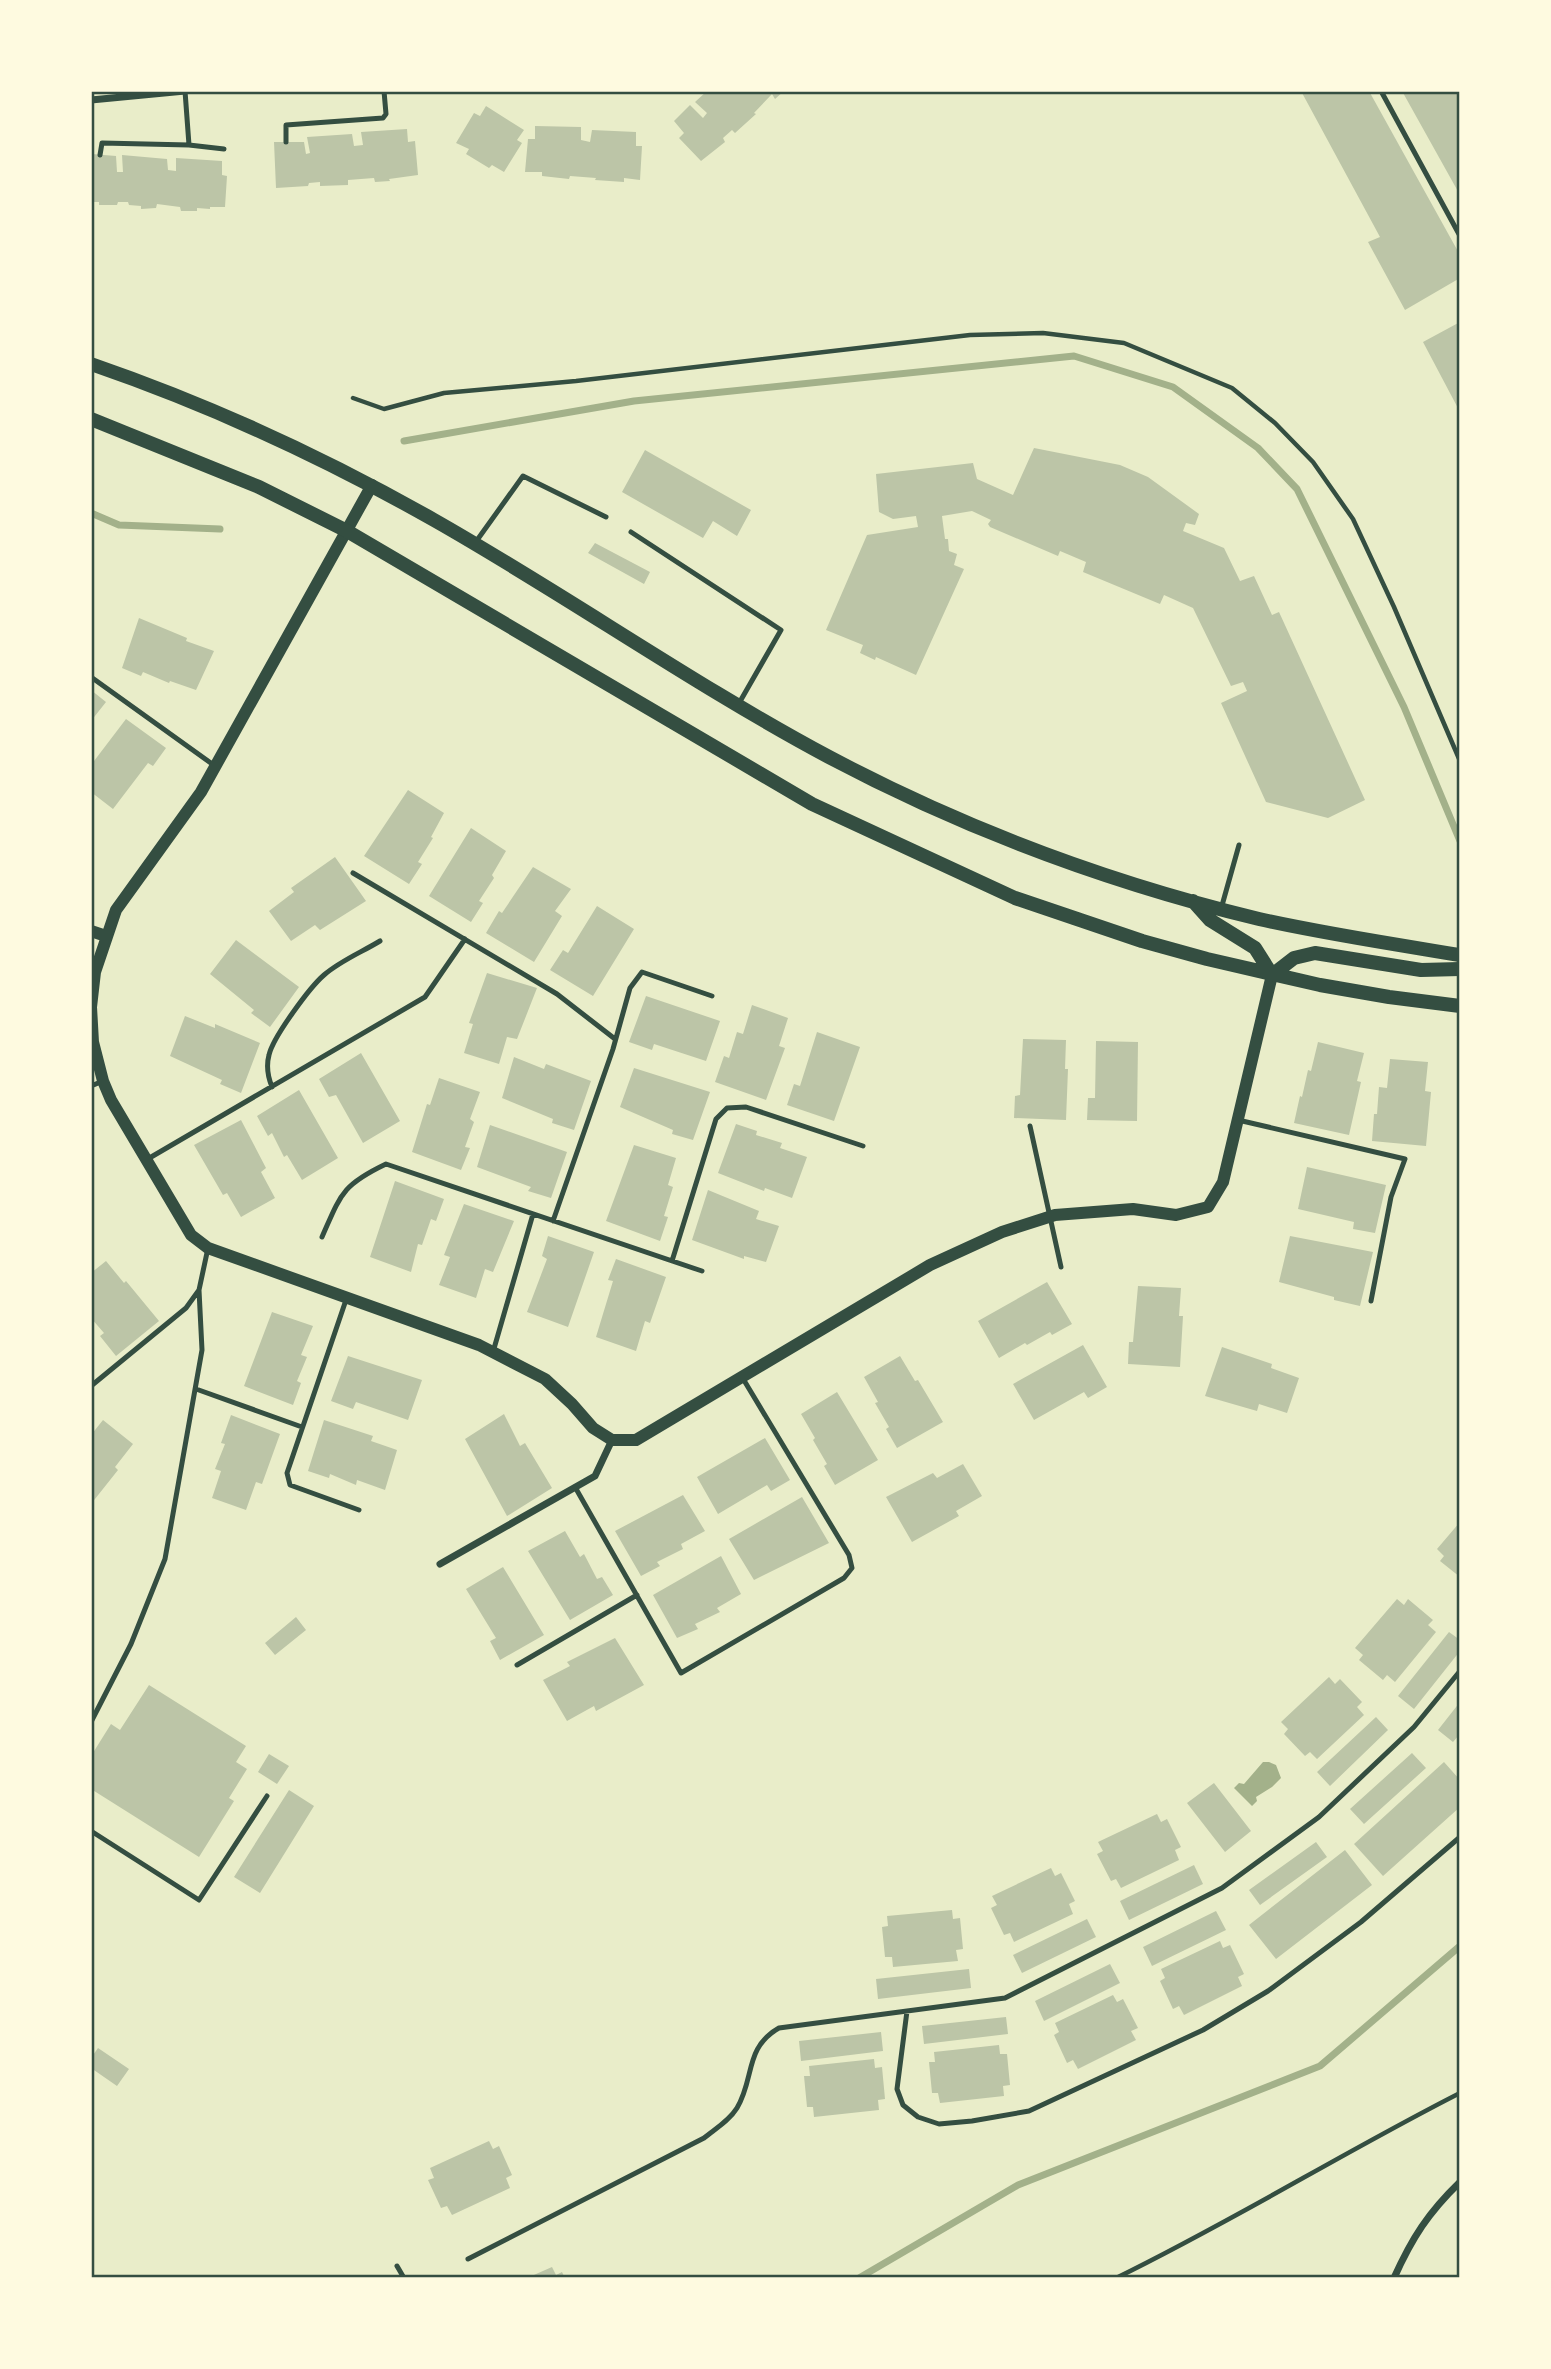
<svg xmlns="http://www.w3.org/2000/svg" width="1551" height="2369" font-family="'DM Sans',sans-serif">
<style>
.water{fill:#a3b18a}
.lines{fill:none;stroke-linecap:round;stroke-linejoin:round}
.stream{stroke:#a3b18a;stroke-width:7}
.building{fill:#bcc5a7}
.path{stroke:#344e41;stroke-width:4.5}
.service{stroke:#344e41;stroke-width:5}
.minor{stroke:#344e41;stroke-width:7}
.tertiary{stroke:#344e41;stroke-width:12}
.secondary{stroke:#344e41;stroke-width:14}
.neatline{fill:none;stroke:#344e41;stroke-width:2.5}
</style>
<rect width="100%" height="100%" fill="#e9edc9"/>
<path class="water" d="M1263 1762H1269L1276 1765 1281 1778 1272 1787 1256 1797 1257 1801 1252 1806 1234 1788 1239 1783 1244 1784Z"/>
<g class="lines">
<path class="stream" d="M404 441 634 401 1074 356 1173 387 1258 448 1297 489 1404 707 1460 841
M91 513 119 525 220 529
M859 2278 1018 2185 1320 2066 1460 1946"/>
</g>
<path class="building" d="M707 91H784L775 99 772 94 754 113 756 114 735 133 732 130 723 138 725 142 701 161 679 138 684 133 674 121 690 105 703 118 707 113 695 102Z
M1301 91H1369L1460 255V278L1405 310 1368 242 1380 237Z
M1402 91H1460V195Z
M486 106 524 130 517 140 522 143 504 172 492 165 489 168 466 154 469 149 456 143 474 113 480 116Z
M535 126 581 127V140L590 142 592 130 636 132V146H642L640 180 624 178V182L595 180 596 178 570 176 569 179 542 176V172H525L528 139H535Z
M407 129 408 142 415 141 418 175 389 179 390 181 375 182 374 178 348 180V185L320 186V182L309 183 308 186 276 188 274 142H304L306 154 310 153 307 137 352 134 354 146 363 145 361 132Z
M92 154 116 156 117 172H123L122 155 167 159 168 170 176 171V158L222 161V175L227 176 225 207H210V209L197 208V211H181L180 207 157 204 156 208 141 209V206L129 205 128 202H118L117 205H99V202H91V168H94Z
M1460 322V412L1423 342Z
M1034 448 1120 465 1148 477 1199 514 1195 525 1186 523 1183 531 1224 548 1240 581 1254 576 1272 615 1279 612 1365 800 1328 818 1266 802 1221 703 1247 691 1243 682 1231 686 1193 608 1164 595 1160 604 1083 572 1086 562 1060 551 1058 556 990 527 988 524 991 520 972 511 942 516 945 539H948L949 551 957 554 954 565 964 569 916 675 876 657 875 660 860 653 863 645 826 630 867 535 918 527 916 516 893 519 879 512 876 474 973 463 977 479 1013 495Z
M645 450 751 510 737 536 713 521 703 538 622 492Z
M595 543 650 572 644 584 588 553Z
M139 618 187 638 186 641 214 651 196 690 170 681 169 683 143 672 141 676 122 668Z
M91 690 106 702 91 721Z
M126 719 166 748 153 766 148 763 113 809 91 792V765Z
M408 790 444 813 431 837 433 838 418 862 422 864 409 884 364 856Z
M471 828 506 851 492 875 494 878 479 901 483 903 471 922 429 896Z
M335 857 366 901 320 930 315 925 291 941 269 911 294 892 291 888Z
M533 867 571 889 555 911 562 916 534 962 486 933 499 911 502 913Z
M597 906 634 929 593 996 550 970 563 950 568 953Z
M236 940 299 987 270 1027 251 1013 254 1010 210 974Z
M487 973 537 988 517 1039 507 1037 499 1064 464 1053 473 1024 469 1023Z
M646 996 720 1021 706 1061 654 1044 652 1050 629 1042Z
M752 1005 788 1018 779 1046 785 1048 766 1100 715 1082 724 1056 729 1058 737 1032 743 1034Z
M185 1016 215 1028V1024L260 1043 241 1093 220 1084 222 1080 170 1056Z
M817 1032 860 1047 834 1121 787 1105 794 1084 800 1086Z
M1023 1039 1066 1040 1065 1069H1068L1066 1120 1014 1118 1015 1096 1020 1095Z
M1096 1041 1138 1042 1137 1121 1087 1120 1088 1098H1095Z
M1318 1042 1364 1053 1357 1081 1361 1082 1349 1135 1294 1123 1300 1096 1302 1097 1308 1070 1311 1071Z
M361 1053 400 1121 363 1143 336 1095 329 1097 319 1079Z
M514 1057 544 1069 546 1064 591 1081 574 1130 552 1123 553 1119 502 1098Z
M1390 1059 1428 1062 1425 1091 1431 1092 1426 1146 1372 1141 1374 1114H1377L1379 1087 1387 1088Z
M634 1068 710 1092 693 1140 672 1134 673 1130 620 1107Z
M439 1078 480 1092 470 1119 474 1122 465 1147 470 1148 461 1170 412 1152 427 1104 430 1105Z
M299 1090 338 1158 302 1180 287 1155 284 1157 272 1133 268 1136 257 1116Z
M241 1120 266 1168 261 1172 275 1198 241 1217 227 1193 223 1195 194 1145Z
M736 1124 757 1131 756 1135 782 1143 780 1148 807 1157 792 1198 765 1188 764 1191 718 1173Z
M490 1125 567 1152 551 1198 528 1191 531 1187 477 1167Z
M634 1145 676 1158 668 1185 673 1187 664 1216 668 1217 660 1241 606 1221Z
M1307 1167 1386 1185 1375 1233 1353 1229 1354 1222 1298 1209Z
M395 1181 444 1199 436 1221 431 1219 422 1245 418 1244 411 1272 370 1257Z
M708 1190 759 1211 756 1219 779 1226 766 1262 744 1256V1259L692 1240Z
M464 1204 514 1221 493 1272 485 1269 476 1298 439 1285 450 1257 444 1255Z
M548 1236 594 1252 568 1327 527 1312 547 1259 542 1256Z
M1290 1236 1373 1252 1360 1306 1334 1300V1297L1279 1282Z
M616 1259 666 1277 650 1323 645 1321 636 1351 596 1337 613 1281 608 1280Z
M106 1261 124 1283 126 1281 159 1321 116 1356 100 1336 104 1333 91 1318V1273Z
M1047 1282 1072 1324 1052 1335 1050 1332 1027 1345 1025 1343 999 1358 978 1321Z
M1138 1286 1181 1288 1179 1316H1183L1180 1367 1128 1364 1129 1342H1133Z
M272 1312 313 1326 301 1355 307 1357 297 1381 301 1383 293 1405 244 1386Z
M1083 1345 1107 1387 1088 1398 1084 1392 1034 1420 1013 1384Z
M1222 1347 1272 1364 1271 1368 1299 1378 1287 1413 1259 1404 1257 1411 1205 1396Z
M348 1356 422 1380 408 1420 356 1402 353 1409 331 1401Z
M900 1356 915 1381 918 1380 943 1422 897 1448 886 1429 889 1427 875 1403 878 1402 864 1377Z
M837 1392 878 1460 835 1485 824 1466 827 1464 813 1440 815 1438 801 1414Z
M504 1414 520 1446 525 1443 552 1488 507 1516 465 1439Z
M231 1415 280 1434 262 1484 256 1482 246 1510 212 1498 221 1471 215 1469 225 1444 221 1443Z
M103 1420 133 1444 115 1467 118 1470 91 1504V1435Z
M324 1420 373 1436 371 1441 397 1450 385 1490 357 1480 356 1485 330 1474 329 1478 308 1471Z
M765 1438 790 1480 771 1491 767 1485 718 1514 697 1477Z
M963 1464 982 1496 956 1511 959 1516 912 1542 886 1497 933 1473 937 1478Z
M683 1495 705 1531 681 1544 683 1549 657 1562 660 1566 641 1576 615 1531Z
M802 1497 829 1543 754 1580 729 1539Z
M1460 1522V1577L1440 1561 1444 1556 1437 1549Z
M565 1531 580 1557 584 1554 597 1579 602 1577 613 1595 570 1620 528 1551Z
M721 1556 741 1594 717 1608 720 1612 695 1624 698 1629 677 1638 653 1595Z
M503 1567 544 1635 500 1660 490 1641 496 1638 466 1589Z
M1397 1599 1404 1605 1408 1599 1433 1620 1428 1625 1436 1632 1395 1682 1387 1675 1383 1680 1359 1660 1363 1655 1355 1648Z
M296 1617 306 1630 275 1655 265 1643Z
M1449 1632 1460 1640V1651L1414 1709 1398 1696Z
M615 1638 644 1685 596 1711 594 1706 567 1721 543 1680 570 1666 567 1662Z
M1329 1677 1335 1684 1340 1679 1362 1702 1357 1707 1364 1715 1317 1759 1310 1752 1305 1756 1284 1734 1288 1729 1281 1722Z
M149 1685 246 1746 236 1762 247 1769 229 1798 234 1801 199 1857 91 1789V1756L111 1724 120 1730Z
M1460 1702V1734L1453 1742 1438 1730Z
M1376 1717 1388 1730 1330 1786 1317 1772Z
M1412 1753 1426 1768 1364 1824 1350 1809Z
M269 1754 289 1766 277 1784 258 1772Z
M1444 1762 1460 1780V1807L1383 1876 1354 1844Z
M1214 1783 1251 1831 1225 1852 1187 1803Z
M289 1790 314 1806 260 1893 234 1877Z
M1157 1814 1161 1822 1167 1819 1181 1847 1175 1850 1179 1860 1121 1888 1116 1879 1111 1881 1097 1854 1103 1851 1098 1842Z
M1316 1842 1327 1857 1260 1905 1249 1890Z
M1345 1850 1372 1885 1276 1959 1249 1925Z
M1194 1865 1203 1884 1129 1920 1120 1901Z
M1051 1868 1055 1876 1061 1873 1075 1901 1069 1904 1073 1914 1014 1942 1010 1933 1004 1935 991 1908 997 1905 992 1896Z
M952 1910 953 1919 960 1918 963 1949 956 1950 958 1961 893 1967 892 1957H885L882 1927 888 1926 887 1916Z
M1216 1911 1226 1930 1152 1966 1143 1947Z
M1087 1919 1096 1937 1022 1973 1013 1955Z
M1220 1941 1223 1948 1230 1945 1244 1974 1238 1977 1242 1986 1184 2015 1179 2006 1173 2009 1160 1981 1165 1978 1161 1969Z
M1110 1964 1120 1983 1044 2021 1035 2001Z
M969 1969 971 1988 878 1999 876 1979Z
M1113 1995 1117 2002 1123 1999 1138 2028 1131 2031 1136 2040 1078 2069 1073 2060 1067 2063 1054 2035 1059 2032 1055 2023Z
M1006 2017 1008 2034 924 2044 922 2026Z
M881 2032 883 2051 801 2061 799 2041Z
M999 2045 1000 2054H1007L1010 2085 1003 2086 1004 2096 940 2103 938 2093H932L929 2062H935L934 2052Z
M98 2048 129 2069 117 2086 91 2068V2058Z
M874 2059 875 2068 882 2067 885 2099 878 2100 879 2110 814 2117 813 2107H807L804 2076H810L809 2066Z
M489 2141 493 2149 499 2146 512 2175 506 2178 510 2188 452 2215 447 2206 441 2208 428 2180 434 2178 430 2168Z
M552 2267 556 2275 562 2272 565 2278H527Z"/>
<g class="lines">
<path class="path" d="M353 398 384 409 444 393 576 381 970 335 1043 333 1124 343 1232 388 1275 423 1313 462 1353 519 1394 607 1460 761
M1116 2278C1233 2221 1344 2152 1460 2093"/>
<path class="service" d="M1381 91 1460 236
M286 142V125L383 118 386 114 384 91
M189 145 224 149
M100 155 102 143 189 145 185 91
M631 532 781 630 738 705
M475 543 523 476 606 517
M91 677 215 766
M353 873 557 994 615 1039
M1221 909 1239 845
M91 1086 103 1081
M272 1087C268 1077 266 1066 269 1055 273 1037 310 987 324 975 340 961 362 952 380 941
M1238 1120 1405 1159 1391 1197 1371 1301
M1030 1126 1061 1267
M146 1160 425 997 465 939
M553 1221 613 1049 630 988 642 972 712 996
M322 1237C341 1194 342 1185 386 1164L702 1271
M672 1261 716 1119 727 1108 746 1107 863 1146
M347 1297 287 1473 290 1485 359 1510
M493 1352 533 1214
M91 1386 186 1308 199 1290 208 1248
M196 1389 302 1427
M575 1487 681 1673 844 1578 852 1568 849 1555 742 1377
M517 1665 637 1595
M91 1722 131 1644 165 1559 202 1350 199 1290
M91 1831 199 1900 267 1796
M907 2011 897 2089 903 2105 918 2117 939 2124 972 2121 1029 2111 1203 2030 1268 1991 1361 1922 1460 1837
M468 2259 704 2138C715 2129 729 2121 737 2108 755 2078 744 2048 779 2028L1005 1998 1222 1888 1319 1817 1414 1727 1460 1671
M397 2266 404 2278"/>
<path class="minor" d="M91 100 185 91
M440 1564 595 1476 612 1440
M1394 2278C1412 2238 1428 2213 1460 2182"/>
<path class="tertiary" d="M372 485 201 792 116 910 95 972 91 1007 93 1042 103 1081 111 1100 191 1235 208 1248 479 1345 545 1379 572 1404 593 1428 612 1440H636L930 1265 1002 1232 1055 1215 1133 1209 1176 1215 1208 1207 1223 1182 1272 975
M91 931 106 936"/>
<path class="secondary" d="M91 364C210 405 325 458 434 520 568 596 694 685 829 757 965 829 1110 883 1259 919 1326 934 1393 944 1460 955
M91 419 259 487 347 531 812 804 1015 898 1142 941 1207 959 1320 985 1389 997 1460 1006
M1193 901 1210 920 1255 948 1272 975 1294 958 1315 953 1421 970 1460 969"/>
</g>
<rect width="1551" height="2369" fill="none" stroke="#fefae0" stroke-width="186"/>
<rect x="93" y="93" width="1365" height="2183" class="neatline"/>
</svg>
